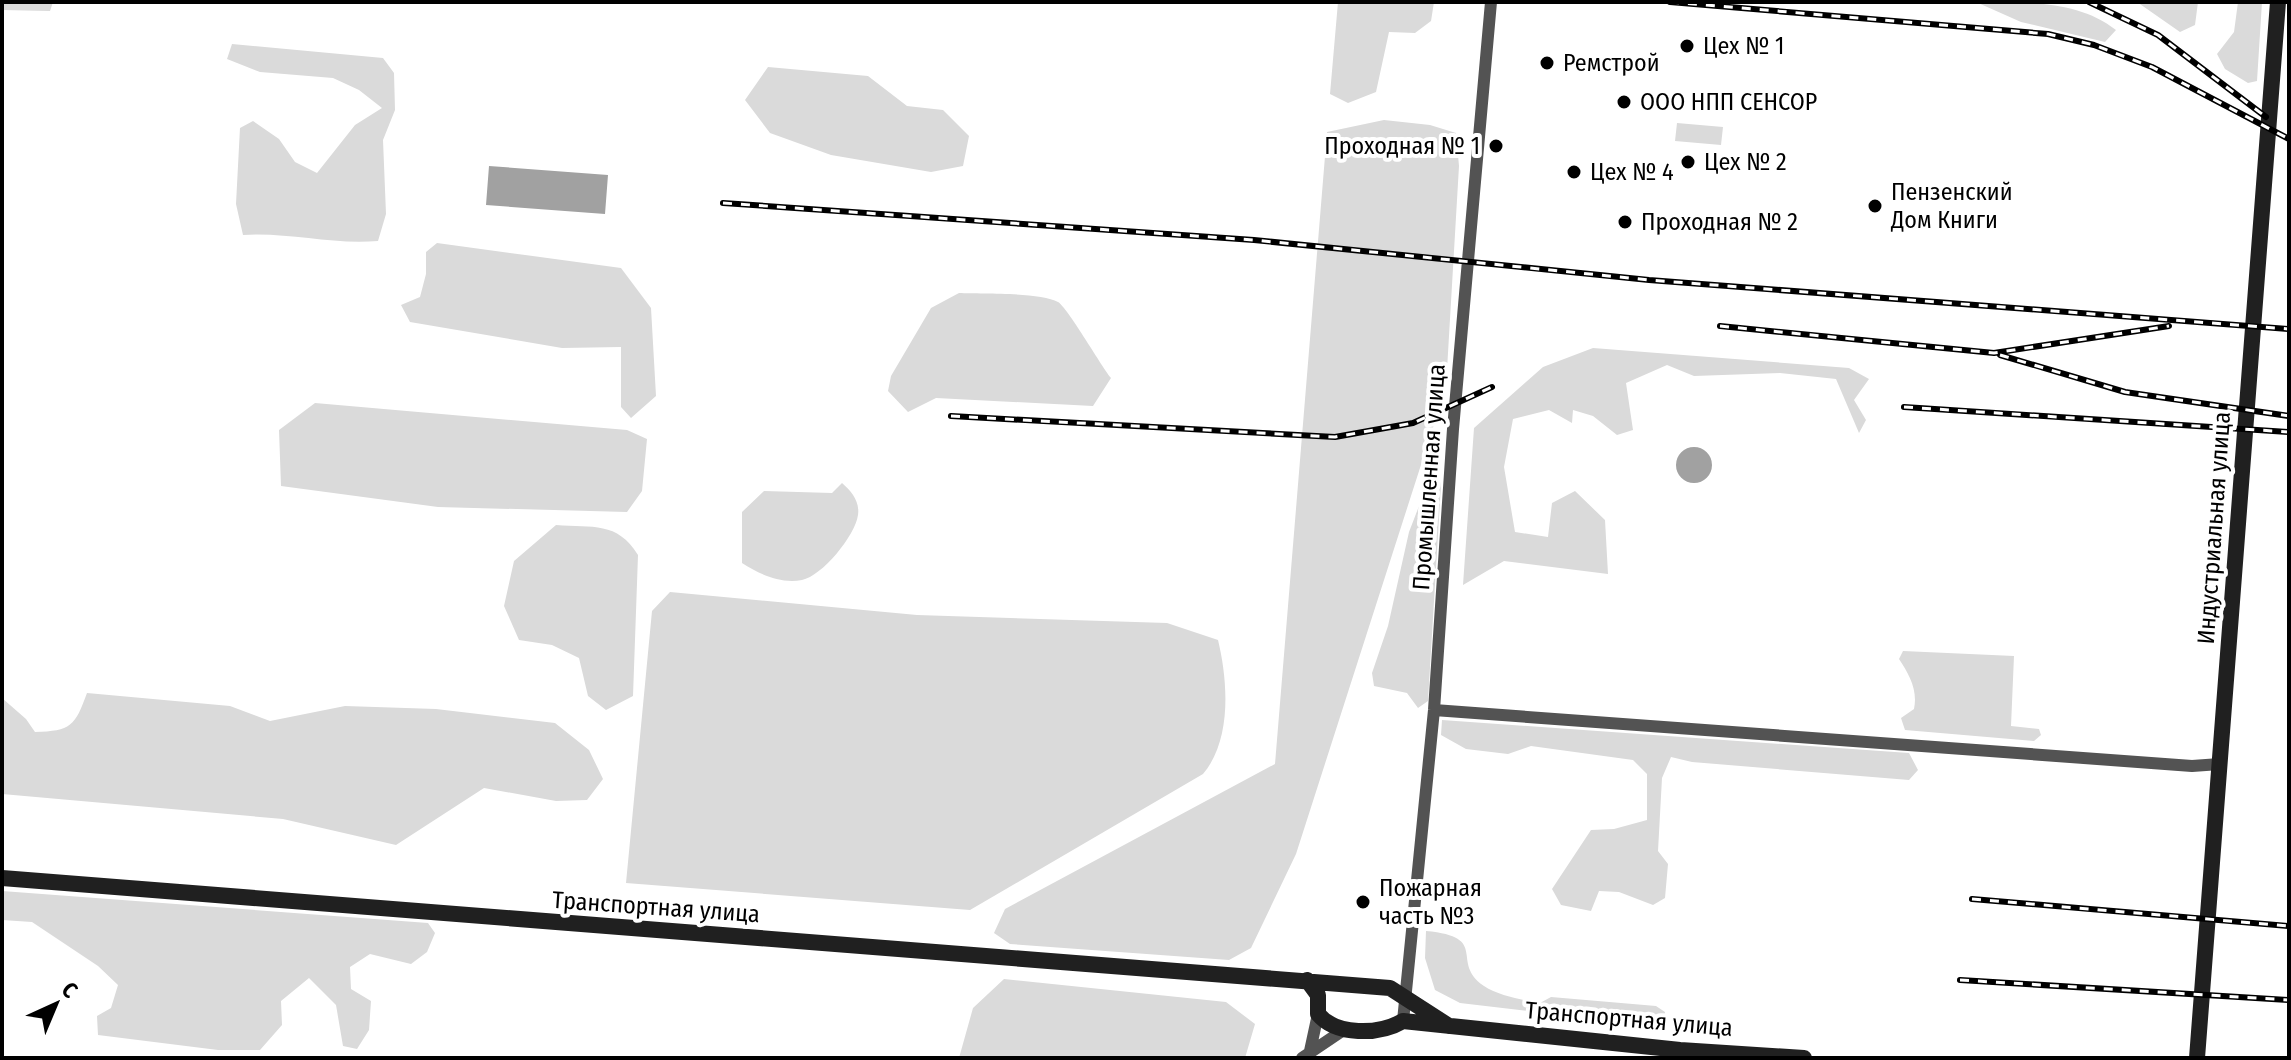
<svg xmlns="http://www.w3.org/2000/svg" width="2291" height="1060" font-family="'Fira Sans Condensed',sans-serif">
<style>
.green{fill:#dadada}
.water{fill:#a1a1a1}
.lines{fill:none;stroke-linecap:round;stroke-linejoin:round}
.street{stroke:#535353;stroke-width:12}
.secondary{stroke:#202020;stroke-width:16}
.rail-casing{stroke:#000;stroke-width:6}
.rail{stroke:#fff;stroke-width:3;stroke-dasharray:9;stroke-linecap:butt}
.poi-dot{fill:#000;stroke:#fff;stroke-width:3}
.labels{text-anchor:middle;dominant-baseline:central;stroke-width:8;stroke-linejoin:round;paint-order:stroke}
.poi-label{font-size:24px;fill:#000;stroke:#fff;text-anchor:start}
.street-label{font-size:24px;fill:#000;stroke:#fff}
</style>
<rect width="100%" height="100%" fill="#fff"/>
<path class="green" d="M2 2H53L50 11 2 10Z
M1338 2H1434L1431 21 1415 33 1389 32 1376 92 1348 103 1330 94Z
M1976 2C2026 2 2078 0 2116 30L2105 42 2021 22Z
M2137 2H2198L2195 25 2180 32Z
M2238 2H2262L2257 81 2248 83 2225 69 2217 54 2234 32Z
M232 44 383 58 394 73 395 110 383 140 386 214 378 241C332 245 289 232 243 235L236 204 240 128 253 121 279 139 295 162 317 173 355 125 382 108 359 90 333 78 260 72 227 59Z
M768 67 868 76 907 106 943 110 969 136 963 166 931 172 831 155 770 133 745 100Z
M1384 120 1430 125 1456 133 1459 166 1446 387 1296 854 1251 948 1229 960 1010 944 994 933 1005 909 1275 764 1327 132Z
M1677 123 1723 127 1721 145 1675 141Z
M437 243 621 268 651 308 656 396 631 418 621 407V347L562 348 410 322 401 305 420 297 426 274V252Z
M959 293C980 294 1041 292 1058 302 1067 307 1100 364 1111 378L1093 406 936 398 908 412 888 391 891 376 931 308Z
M1593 348 1849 368 1869 379 1854 400 1866 420 1859 433 1836 379 1780 373 1694 376 1667 365 1626 383 1633 430 1617 435 1593 416 1573 410 1572 423 1549 410 1513 419 1504 467 1515 532 1548 537 1552 503 1575 491 1605 520 1608 574 1504 561 1463 585 1474 428 1543 367Z
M315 403 627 430 647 439 642 491 627 512 438 507 281 486 279 430Z
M1437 473 1441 485 1428 701 1418 708 1407 693 1374 686 1372 673 1388 626 1409 532 1431 475Z
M842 483C851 491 860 501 858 515 855 536 822 576 802 580 780 584 759 574 742 563V512L764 491 832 493Z
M556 525C593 528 617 521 638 555L633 696 606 710 588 696 579 658 552 645 519 640 504 606 514 561Z
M670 592 917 615 1167 623 1218 640C1228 681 1232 740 1203 774L970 910 626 883 652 611Z
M1903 651 2014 656 2011 726 2039 729 2041 735 2034 741 1905 730 1901 718 1914 709C1918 690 1909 674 1899 659Z
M87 693 230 706 270 721 345 706 436 709 555 723 589 750 603 779 587 800 556 801 484 788 396 845 283 819 2 794V698L26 719 35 732C71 731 75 726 87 693Z
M1442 720 1909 753 1918 770 1909 780 1692 762 1671 757 1662 778 1658 851 1668 864 1665 898 1653 905 1619 892 1599 891 1591 911 1561 905 1552 889 1591 830 1614 829 1647 820V774L1633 760 1531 746 1508 754 1466 749 1441 735Z
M2 891 428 923 435 933 427 952 411 964 370 954 350 967 351 989 371 1001 369 1030 357 1049 343 1046 336 1005 309 978 281 1001 282 1025 260 1050H218L98 1035 97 1016 111 1008 118 985 98 966 32 922 2 920Z
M1426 931C1491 937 1449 962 1484 986 1499 996 1523 1000 1540 1003L1551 997 1656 1006 1665 1012 1663 1033 1647 1025 1460 1003 1435 990 1425 958Z
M1004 979 1226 1002 1255 1024 1245 1058H959L973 1008Z"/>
<path class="water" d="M489 166 608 175 605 214 486 205Z
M1676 465a18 18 0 1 1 36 0a18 18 0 1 1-36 0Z"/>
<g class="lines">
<path class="street" d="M1434 710 2192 766 2220 764
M1403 1021 1434 710 1453 429 1491 2
M1310 1051 1318 1014
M1302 1058 1342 1031"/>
<path class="secondary" d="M2 878 1390 988 1449 1026
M1307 980 1318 995V1014C1336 1036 1379 1035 1403 1021L1680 1050 1804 1058
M2197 1058 2278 2"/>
<g class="rail-casing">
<path id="rail" d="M1670 2 2048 34 2094 45 2152 67 2289 139
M2089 2 2158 35 2266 117
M723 203 1254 240 1649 280 2289 329
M1720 326 1994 353 2169 326
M2000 355 2125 392 2289 416
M1904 407 2289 432
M951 416 1335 437 1413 423 1492 387
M1972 899 2289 926
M1960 980 2289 1000"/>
</g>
<use href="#rail" class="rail"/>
</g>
<g class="poi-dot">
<circle cx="1687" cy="46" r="8"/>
<circle cx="1547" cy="63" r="8"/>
<circle cx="1624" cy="102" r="8"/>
<circle cx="1496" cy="146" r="8"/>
<circle cx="1688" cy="162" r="8"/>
<circle cx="1574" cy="172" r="8"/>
<circle cx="1875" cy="206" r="8"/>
<circle cx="1625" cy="222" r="8"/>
<circle cx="1363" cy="902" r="8"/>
</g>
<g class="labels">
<g class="poi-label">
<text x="1703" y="46">Цех № 1</text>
<text x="1563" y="63">Ремстрой</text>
<text x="1640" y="102">ООО НПП СЕНСОР</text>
<text x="1480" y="146" text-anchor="end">Проходная № 1</text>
<text x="1704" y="162">Цех № 2</text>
<text x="1590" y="172">Цех № 4</text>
<text x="1891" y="192">Пензенский<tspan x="1891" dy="28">Дом Книги</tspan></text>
<text x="1641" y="222">Проходная № 2</text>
<text x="1379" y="888">Пожарная<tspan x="1379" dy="28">часть №3</tspan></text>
</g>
<g class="street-label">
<text transform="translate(1429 477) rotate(-86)">Промышленная улица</text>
<text transform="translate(2214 528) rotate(-86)">Индустриальная улица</text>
<text transform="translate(656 907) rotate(4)">Транспортная улица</text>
<text transform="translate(1629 1019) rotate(5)">Транспортная улица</text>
</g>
</g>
<rect width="2291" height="1060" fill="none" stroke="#000000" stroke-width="8"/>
<g transform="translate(56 1004) rotate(44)" stroke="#ffffff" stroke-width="6" paint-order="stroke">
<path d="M0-6L14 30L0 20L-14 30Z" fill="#000000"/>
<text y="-12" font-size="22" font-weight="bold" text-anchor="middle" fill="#000000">С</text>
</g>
</svg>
